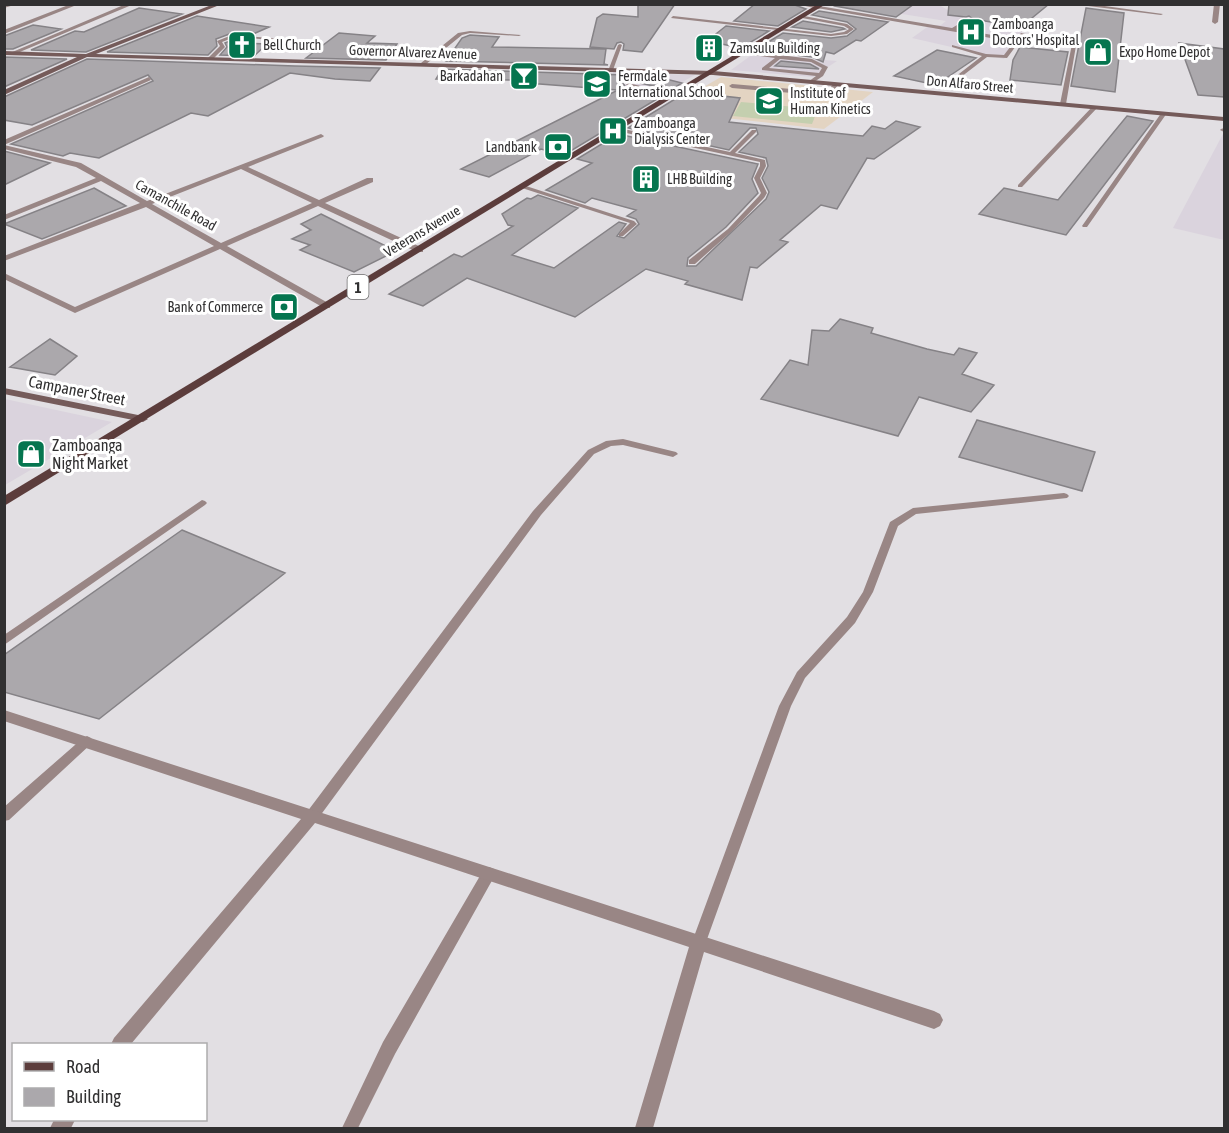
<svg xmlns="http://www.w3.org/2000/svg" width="1229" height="1133" font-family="'Asap Condensed',sans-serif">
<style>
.built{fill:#dad3dd}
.education{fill:#e3d4c2}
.green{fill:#c4cfaf}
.building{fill:#aba8ac;stroke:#858286;stroke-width:1.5}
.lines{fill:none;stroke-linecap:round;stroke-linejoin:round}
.lane{fill:#998685;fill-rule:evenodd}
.street{fill:#998685;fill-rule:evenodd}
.secondary{fill:#755b5a;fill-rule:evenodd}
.primary{fill:#5c3d3c;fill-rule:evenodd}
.labels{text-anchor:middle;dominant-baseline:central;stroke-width:6;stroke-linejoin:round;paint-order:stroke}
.far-poi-label{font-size:14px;fill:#313031;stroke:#fff;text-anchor:start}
.far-street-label{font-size:14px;fill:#313031;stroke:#fff}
.shield{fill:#fff;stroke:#6f6e6f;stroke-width:1.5}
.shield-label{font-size:15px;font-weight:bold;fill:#313031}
.street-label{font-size:16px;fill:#313031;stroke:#fff}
.poi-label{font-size:16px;fill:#313031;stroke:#fff;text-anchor:start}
</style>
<rect width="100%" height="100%" fill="#e2dfe3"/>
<path class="built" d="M846 5H939L948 10 1033 15 1004 59 912 38 930 25H941L946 21Z
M753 54 837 61 813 77 731 70Z
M613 72 695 75 653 98 612 90Z
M1224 132V240L1173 228Z
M5 399 112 422 5 485Z"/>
<path class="education" d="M721 77 873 92 824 129 662 111Z"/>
<path class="green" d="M741 102 818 109 812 124 733 116Z"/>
<path class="building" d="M638 4H675L642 52 623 50 624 44 621 42 617 43 614 49 590 47 597 18 603 14 638 17Z
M755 4H792L806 9 778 26 734 21Z
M838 4H914L896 17 835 6Z
M949 4H1049L1021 27 973 19 969 16 966 17 948 15Z
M139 8 182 14 86 52 31 50 75 31 84 32Z
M1086 8 1124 13 1115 92 1071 86Z
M819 11 888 22 861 41 856 40 834 54 826 52 823 62 812 57 755 50 783 33 831 38 847 36 856 29 847 22 812 15Z
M197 16 269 27 253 34 232 33 216 39 217 46 208 55 107 52Z
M803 21 843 28 845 29 831 32 792 27Z
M33 25 61 29 13 49H4V36Z
M726 26 769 31 741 48 707 41Z
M339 33 375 36 367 43 397 44 386 60 306 58Z
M470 35 499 37 492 47 606 49 604 64 608 65 446 61 462 38Z
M235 39 241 40 234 43 267 44 254 56 220 55 227 47 225 43Z
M1179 43 1224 49V97L1198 95Z
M1020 47 1068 52 1061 85 1010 80 1013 60Z
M937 50 976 58 936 85 894 76Z
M4 57 67 59 4 87Z
M87 59 295 66 380 68 370 81 335 79 290 73 208 116 191 113 99 158 70 153 63 156 11 144 153 81 148 75 32 125 4 120V97Z
M781 61 810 64 819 69 775 66Z
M442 69 626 75 623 83 626 88 662 96 564 155 541 149 489 177 461 169 618 90 514 82V80L436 79Z
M637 75H650L682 83 671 90 635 82Z
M687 92 740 98 729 122 863 136 872 126 885 129 896 121 920 127 874 159 867 158 837 209 821 205 780 240 788 242 757 268 750 267 742 300 685 284 688 281 646 269 575 317 467 278 423 306 389 294 454 254 462 257 513 226 508 225 502 214 527 198 531 199 538 195 578 208 512 255 554 268 619 222 626 224 617 236 624 238 639 224 636 219 627 216 636 210 592 198 585 203 546 190 592 163 577 159 618 134 758 164 752 179 758 193 726 227 688 258 687 266H696L766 199 769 192 762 178 768 166 766 158 739 152 758 134 756 128H750L729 150 628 128 675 99H679Z
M1127 116 1153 121 1066 235 979 214 1004 188 1058 200Z
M4 151 50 163 4 185Z
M94 188 126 206 42 239 4 224Z
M321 214 347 227 396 251 354 272 300 250 310 245 292 239 311 230 301 224Z
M840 319 873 328 871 333 927 349 954 355 959 348 977 353 962 374 994 385 971 412 919 397 898 436 761 399 790 360 808 365 812 330 829 331Z
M50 339 77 356 55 375 10 367Z
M977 420 1095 452 1082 491 959 457Z
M182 530 285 573 99 719 4 692V655Z"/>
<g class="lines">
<path class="lane" d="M1072 4H1090L1163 14 1161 15Z
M819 6 952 28 969 18 971 20 957 29 1016 39 1021 33 1025 34 1007 58 987 57 948 87 946 84 982 56 952 47V45L986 54 1004 55 1014 42 817 8Z
M673 16 831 34 844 32 849 29 844 26 802 18 804 16 847 24 854 29 847 34 831 36 671 18Z
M470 31 521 35 519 36 470 33 462 35 425 65H421V63L458 33Z
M1076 33 1078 34 1066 104 1063 106 1060 104 1074 34Z
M232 35 272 38 274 39 272 40 235 37 222 42 225 47 212 60H208V58L220 46 217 41Z
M620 44 622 45 613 70 608 71 618 45Z
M747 51 812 59 828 67 823 76 811 84 808 82 816 76 762 70V68L775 58 745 54ZM780 59 811 62 822 68 819 73 769 68Z
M631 70 636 71 632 84 681 95 678 97 628 86 625 83Z
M834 83 839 84 829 96 732 88 729 86 732 84 827 92Z
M1093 106 1098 107 1022 187H1018V185Z
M1162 112 1167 113 1087 227H1083L1082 226Z
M619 128 730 152 752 130H756V132L735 153 765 160 766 166 760 178 767 193 764 198 732 231 695 264H689V260L728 229 759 196 761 193 754 178 760 166V162L617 131 616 130Z
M1224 128V132L1220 130 1221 129Z
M522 186H526L634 221 637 224 623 236H619V234L630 223 522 188Z
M623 439 676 452 678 454 673 457 623 445 611 446 594 454 541 515 317 820 312 822 307 820 305 816 307 812 533 511 588 450 606 441Z
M1064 493 1067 494 1069 496 1067 498 916 514 898 526 873 592 855 623 805 678 791 706 706 942 704 947 699 949 694 947 692 942 779 706 797 672 847 617 863 592 890 522 913 508Z
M202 500 205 501 207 503 205 505 4 645V635Z
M87 736 91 738 93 741 91 744 9 820 4 821V807L83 738Z
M489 867 494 869 496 873 494 877 395 1054 358 1128H342L383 1042 484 869Z"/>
<path class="street" d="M14 4V5L4 8V5Z
M71 4H79L4 34V30Z
M126 4H134L15 54 10 53Z
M796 4H812L822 7 819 9Z
M1214 4H1220L1218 22 1215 24 1212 22Z
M149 77 151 80 4 145V140Z
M321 134 324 136 323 137 248 167 319 200 367 178H373V182L325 203 423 248V252H417L318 206 227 246 330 304V308H324L220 249 75 313 4 279V273L75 307 214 246 146 207 4 261V256L140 203 101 181 4 220V215L96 178 76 167 4 149V145L81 163 147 201ZM241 169 312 203 221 243 152 204Z
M4 710 934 1011 940 1014 943 1020 940 1026 934 1029 704 952 653 1128H635L689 947 315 823 131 1044H111L114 1038 301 819 4 721Z
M54 1120H75L71 1128H50Z"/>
<path class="secondary" d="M214 4H222L96 54 713 71 1224 117V121L713 75 87 57 4 95V90L77 57 4 55V51L86 54Z
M4 388 143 416 148 419 143 422 4 394Z"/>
<path class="primary" d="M818 4H826L4 506V496Z"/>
</g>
<defs>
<g id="hospital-square" transform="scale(1.5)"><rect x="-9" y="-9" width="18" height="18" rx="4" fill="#05754f" stroke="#fff"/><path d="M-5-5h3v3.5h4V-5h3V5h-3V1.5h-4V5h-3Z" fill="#fff"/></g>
<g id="church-square" transform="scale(1.5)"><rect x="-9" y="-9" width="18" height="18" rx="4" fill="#05754f" stroke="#fff"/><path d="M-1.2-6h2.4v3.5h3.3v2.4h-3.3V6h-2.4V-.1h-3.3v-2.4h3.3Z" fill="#fff"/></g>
<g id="building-square" transform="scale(1.5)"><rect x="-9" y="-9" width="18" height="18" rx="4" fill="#05754f" stroke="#fff"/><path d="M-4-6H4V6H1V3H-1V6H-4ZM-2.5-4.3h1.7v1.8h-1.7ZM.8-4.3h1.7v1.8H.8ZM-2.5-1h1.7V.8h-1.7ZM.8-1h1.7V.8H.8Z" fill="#fff"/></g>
<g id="shop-square" transform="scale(1.5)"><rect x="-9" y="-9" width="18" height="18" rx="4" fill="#05754f" stroke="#fff"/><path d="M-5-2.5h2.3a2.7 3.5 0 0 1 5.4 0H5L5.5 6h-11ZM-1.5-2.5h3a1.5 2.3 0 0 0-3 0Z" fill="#fff"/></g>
<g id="bar-square" transform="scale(1.5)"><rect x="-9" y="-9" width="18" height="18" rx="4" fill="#05754f" stroke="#fff"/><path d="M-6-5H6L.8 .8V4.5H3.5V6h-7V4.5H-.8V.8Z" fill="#fff"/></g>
<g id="school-square" transform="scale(1.5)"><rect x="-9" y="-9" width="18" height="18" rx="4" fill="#05754f" stroke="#fff"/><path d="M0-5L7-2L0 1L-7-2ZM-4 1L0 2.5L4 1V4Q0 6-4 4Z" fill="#fff"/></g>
<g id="university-square" transform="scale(1.5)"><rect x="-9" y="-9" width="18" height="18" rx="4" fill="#05754f" stroke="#fff"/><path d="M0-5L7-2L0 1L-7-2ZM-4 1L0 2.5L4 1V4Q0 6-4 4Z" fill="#fff"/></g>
<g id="bank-square" transform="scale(1.5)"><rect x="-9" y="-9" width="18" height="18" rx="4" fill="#05754f" stroke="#fff"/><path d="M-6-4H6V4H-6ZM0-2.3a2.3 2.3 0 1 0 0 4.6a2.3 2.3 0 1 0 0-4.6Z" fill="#fff"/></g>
</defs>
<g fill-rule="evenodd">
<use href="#hospital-square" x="971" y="32"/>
<use href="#church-square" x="242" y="45"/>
<use href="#building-square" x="709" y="48"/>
<use href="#shop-square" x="1098" y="52"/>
<use href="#bar-square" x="524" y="76"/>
<use href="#school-square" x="597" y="84"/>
<use href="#university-square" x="769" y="101"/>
<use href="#hospital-square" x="613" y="131"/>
<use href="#bank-square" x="558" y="147"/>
<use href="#building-square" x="646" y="179"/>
<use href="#bank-square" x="284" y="307"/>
<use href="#shop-square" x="31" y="454"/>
</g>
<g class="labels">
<g class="far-poi-label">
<text x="992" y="24">Zamboanga<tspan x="992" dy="16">Doctors' Hospital</tspan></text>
<text x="263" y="45">Bell Church</text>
<text x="730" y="48">Zamsulu Building</text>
<text x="1119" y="52">Expo Home Depot</text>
<text x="503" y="76" text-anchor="end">Barkadahan</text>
<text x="618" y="76">Fermdale<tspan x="618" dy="16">International School</tspan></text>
<text x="790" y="93">Institute of<tspan x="790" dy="16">Human Kinetics</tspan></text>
<text x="634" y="123">Zamboanga<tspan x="634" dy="16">Dialysis Center</tspan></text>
<text x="537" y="147" text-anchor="end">Landbank</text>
<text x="667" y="179">LHB Building</text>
<text x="263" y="307" text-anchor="end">Bank of Commerce</text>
</g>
<g class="far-street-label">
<text transform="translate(413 52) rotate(2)">Governor Alvarez Avenue</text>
<text transform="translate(970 84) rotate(5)">Don Alfaro Street</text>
<text transform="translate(176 205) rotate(29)">Camanchile Road</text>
<text transform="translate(422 231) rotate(-31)">Veterans Avenue</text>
</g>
<rect class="shield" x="347.5" y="275" width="21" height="24" rx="4.5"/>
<g class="shield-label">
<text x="358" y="287">1</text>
</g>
<g class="street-label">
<text transform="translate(77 390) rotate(11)">Campaner Street</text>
</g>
<g class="poi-label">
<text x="52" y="445">Zamboanga<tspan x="52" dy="18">Night Market</tspan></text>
</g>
</g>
<rect width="1229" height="1133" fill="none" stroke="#313031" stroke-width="12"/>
<rect x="12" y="1043" width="195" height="78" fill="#ffffff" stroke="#adacad" stroke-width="1.5"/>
<rect x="24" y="1062" width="30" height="9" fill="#5c3d3c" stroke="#adacad" stroke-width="1.5"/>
<text x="66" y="1073" font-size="18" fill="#313031">Road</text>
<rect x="24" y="1088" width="30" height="18" fill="#aba8ac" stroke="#adacad" stroke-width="1.5"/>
<text x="66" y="1103" font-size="18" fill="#313031">Building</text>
</svg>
